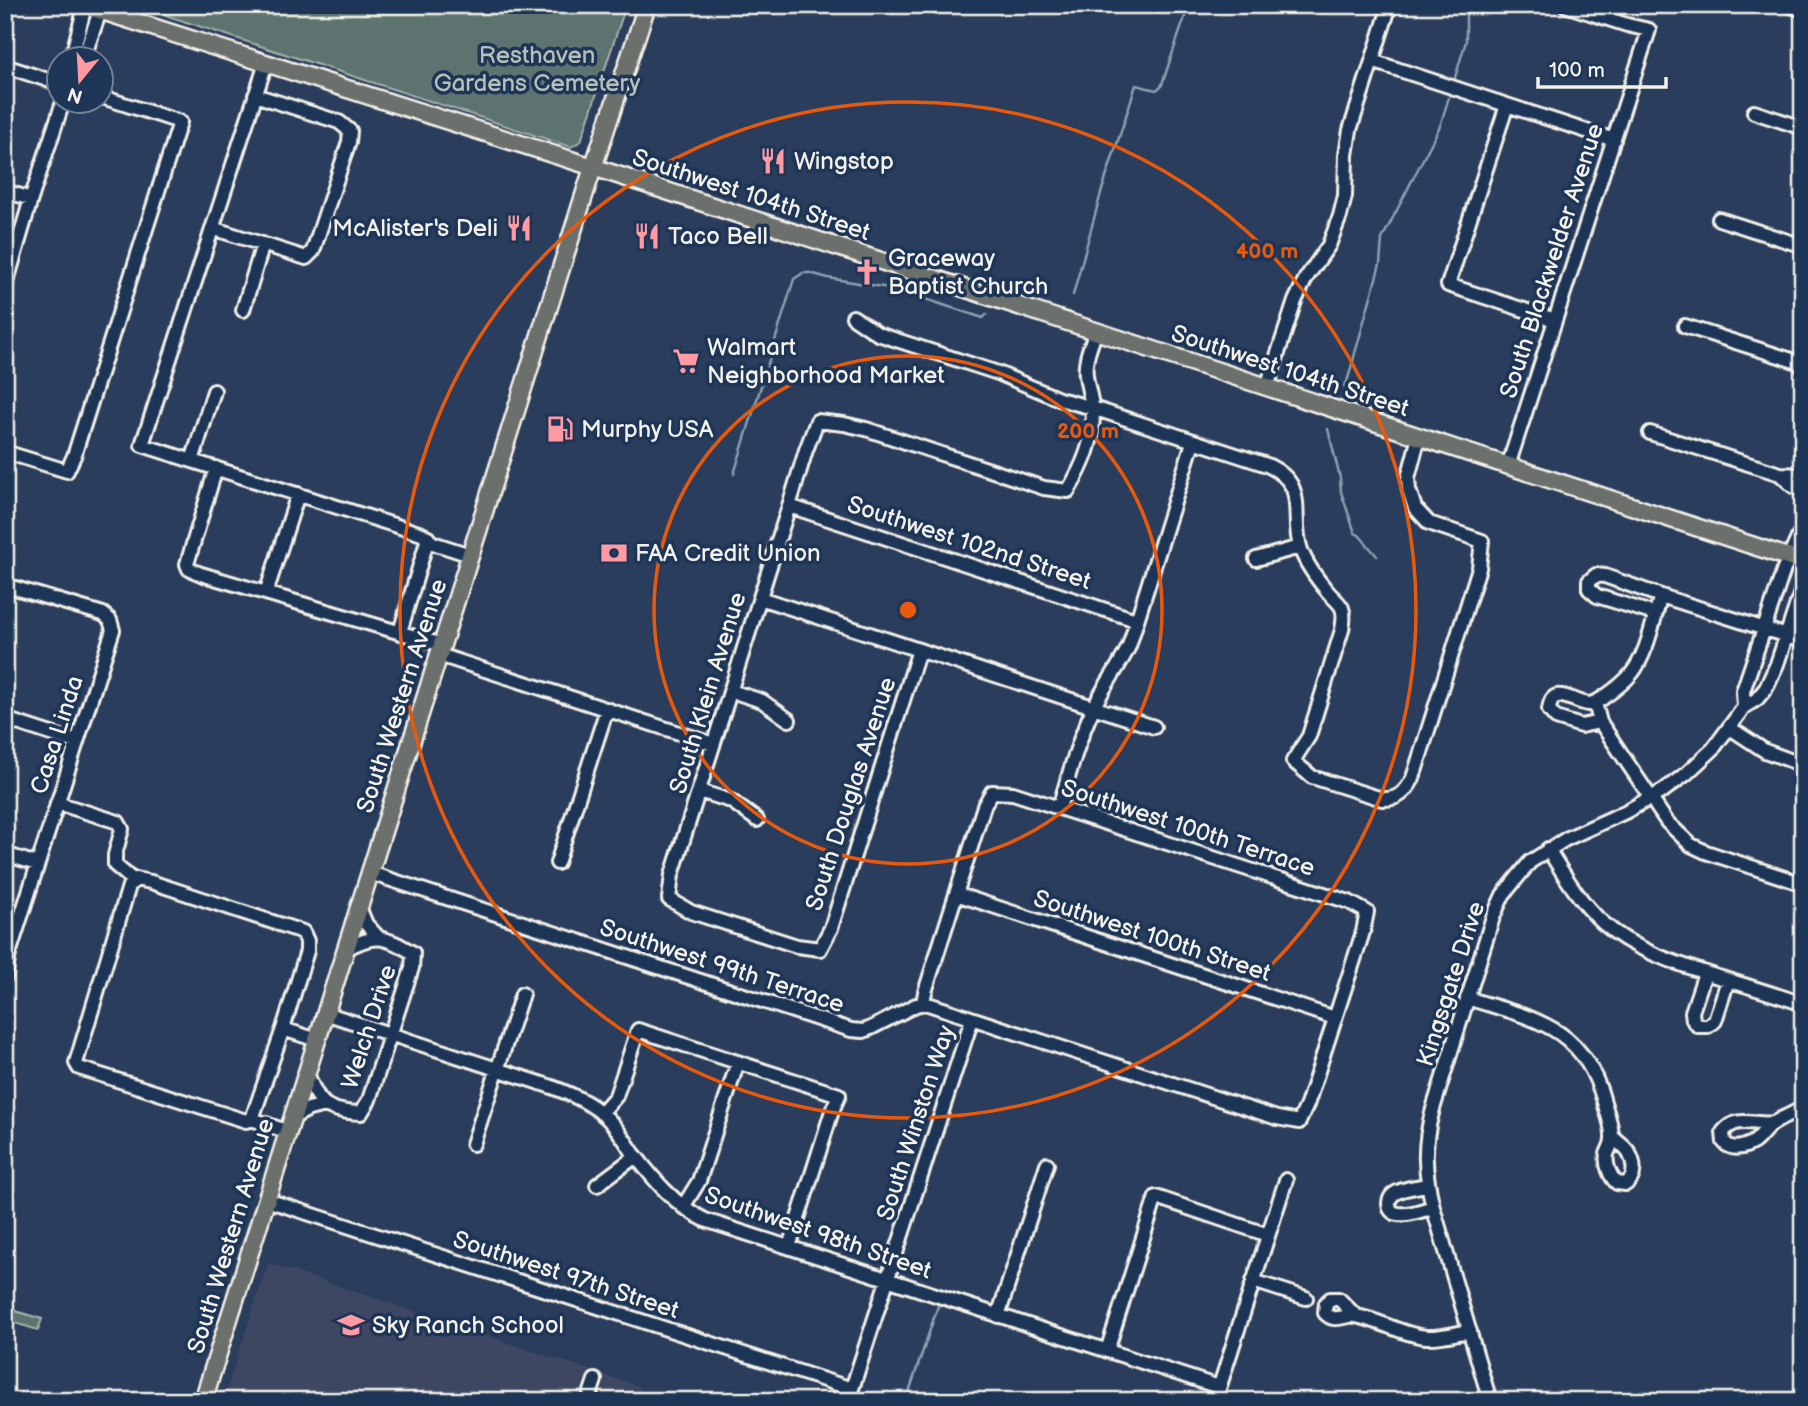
<svg xmlns="http://www.w3.org/2000/svg" width="1808" height="1406" font-family="'Balsamiq Sans',sans-serif">
<style>
.built{fill:#3c4762}
.green{fill:#5c736f;stroke:#a8b2ac;stroke-width:2}
.lines{fill:none;stroke-linecap:round;stroke-linejoin:round}
.stream{stroke:#8ba2b1;stroke-width:2.5}
.minor-casing{stroke:#f4f1e8;stroke-width:18}
.major-casing{stroke:#f4f1e8;stroke-width:21}
.minor{stroke:#1d3557;stroke-width:12}
.major{stroke:#6c706d;stroke-width:16}
.ring{fill:none;stroke:#e8590c;stroke-width:3.5}
.labels{text-anchor:middle;dominant-baseline:central;stroke-width:7;stroke-linejoin:round;paint-order:stroke}
.park-label{font-size:24px;fill:#b7bfb8;stroke:#1d3557}
.poi-label{font-size:24px;fill:#f4f1e8;stroke:#1d3557;text-anchor:start}
.street-label{font-size:24px;fill:#f4f1e8;stroke:#1d3557}
.centre{fill:#e8590c;stroke:#1d3557;stroke-width:3.5}
.ring-label{font-size:21px;text-anchor:middle;font-weight:bold;fill:#e8590c;stroke:#1d3557;stroke-width:7;stroke-linejoin:round;paint-order:stroke}
</style>
<rect width="100%" height="100%" fill="#2b3d5c"/>
<filter id="ink" filterUnits="userSpaceOnUse"><feTurbulence type="fractalNoise" baseFrequency=".0143" numOctaves="2"/><feDisplacementMap in="SourceGraphic" scale="14" xChannelSelector="R" yChannelSelector="G"/><feConvolveMatrix kernelMatrix="1 2 1 2 8 2 1 2 1" color-interpolation-filters="sRGB"/></filter>
<g filter="url(#ink)">
<path class="built" d="M268 1263 641 1387 636 1401H223Z"/>
<path class="green" d="M134 5H626L581 141 571 147Z
M5 1308 42 1319 38 1330 5 1320Z"/>
<g class="lines">
<path class="stream" d="M1454 81 1466 41V5
M1073 295 1101 193 1136 85 1156 90 1161 87 1189 5
M1344 386 1347 382 1380 264 1382 239 1440 126 1450 94
M1328 429 1340 478 1341 492 1355 533 1359 535 1377 556
M734 474 794 279 803 273H810L828 278 895 289 983 318 987 314
M906 1401 939 1303"/>
<g class="minor-casing">
<path id="minor" d="M1789 5 1803 10
M71 60 85 6
M83 60 100 11
M1372 61 1614 140
M266 63 142 445 422 534 433 543 470 555
M5 66 60 84
M1507 105 1448 285 1555 320
M1754 112 1803 128
M5 191 31 199
M1719 219 1803 246
M212 228 306 258 313 251 349 142 350 131 339 122 255 95
M5 288 31 199 63 102
M243 310 263 244
M853 317 878 334 998 373 1059 399 1093 408 1267 465C1311 485 1289 515 1301 550 1307 566 1317 579 1328 592 1332 597 1339 602 1342 608 1345 615 1343 623 1342 630L1309 736 1293 761 1312 777 1382 799C1398 800 1406 792 1413 778L1479 568 1482 541 1429 523 1415 508 1409 490 1408 478 1419 437
M1685 326 1798 362 1803 368
M1267 387 1295 301 1306 278 1329 245 1340 216 1345 196 1346 155 1350 130 1390 5
M1650 433 1780 474 1803 475
M5 452 67 471 74 456 180 122 102 97
M192 461 214 391
M1508 466 1649 30 1627 25 1565 5
M216 468 187 564 189 569 201 574 442 645
M1780 474 1793 486 1803 491
M789 506 1136 620
M1256 559 1300 547
M5 585 103 614 110 620 113 630 9 954 5 977
M266 593 298 494
M760 598 1154 727
M1655 614 1597 596 1589 589V581L1596 575 1605 576 1661 596 1803 641
M400 632 428 538
M919 650 831 928 820 949 797 946 691 912 669 899 672 875 789 506 806 450 817 421 844 424 866 429 1044 488 1068 491C1083 466 1096 438 1092 407 1091 396 1087 386 1086 375 1084 360 1091 345 1096 331
M439 655 713 744
M731 691 762 701 789 720
M1595 703 1600 722 1667 822 1691 845 1706 852 1803 884
M1744 707 1743 691 1764 629 1784 569 1803 527
M5 719 76 742
M1600 722 1581 726 1556 718 1549 710C1552 683 1572 702 1588 704 1594 704 1598 701 1603 698 1613 691 1624 683 1632 673 1648 652 1653 620 1661 596
M1730 728 1765 751 1803 765
M699 791 731 801 757 820
M57 803 118 822 122 829 115 855V865L134 881
M1059 808C1069 775 1078 740 1093 709 1103 687 1119 668 1129 646L1193 442
M1548 849C1564 875 1580 902 1603 923 1635 951 1676 963 1715 976 1744 985 1774 994 1803 1004
M5 854 37 864
M557 863 607 709
M370 873 851 1030 863 1031 871 1028 916 1005 925 1003 1277 1118 1299 1122 1307 1105 1363 932 1367 912 1349 902 1059 808 1013 793 992 792 984 806 925 992 923 1003
M136 879 151 882 303 932 307 941V951L283 1029 252 1119 246 1121 79 1068 76 1063 129 886Z
M956 894 1335 1018
M359 907 366 924 379 938
M1705 973 1692 1012 1693 1020 1698 1026H1708L1715 1021 1728 980
M1467 998C1534 1019 1583 1025 1604 1102 1607 1113 1613 1127 1612 1139 1612 1144 1609 1149 1607 1154 1605 1164 1610 1177 1617 1183L1626 1184C1636 1177 1635 1163 1629 1153 1625 1146 1617 1142 1612 1136
M325 1013 552 1087C573 1095 592 1103 608 1119 618 1129 626 1142 634 1154 655 1181 675 1205 705 1220L1219 1387
M283 1029 317 1040
M307 1073C318 1104 326 1112 361 1113L369 1100 412 968 413 953C385 936 375 933 346 949
M601 1113 616 1096 638 1030 839 1095 832 1111 789 1247
M292 1118 309 1109 325 1105
M252 1119 288 1132
M1773 1123C1756 1126 1737 1114 1723 1132L1724 1142C1731 1151 1744 1148 1754 1142 1761 1137 1765 1128 1774 1123 1783 1117 1794 1114 1803 1107
M473 1144 522 994
M597 1185 636 1156
M1427 1185C1418 1187 1402 1188 1394 1194 1391 1196 1389 1200 1389 1203 1389 1224 1423 1210 1433 1207
M267 1200 852 1389
M683 1207 699 1181 738 1062
M1253 1281 1306 1298
M998 1316 1047 1164
M1356 1316 1339 1299H1330L1326 1303 1325 1313C1335 1324 1344 1314 1356 1316 1380 1320 1402 1335 1426 1337 1440 1338 1456 1333 1470 1331
M1107 1351 1156 1197 1268 1235
M588 1401 595 1380
M848 1401 972 1019
M1215 1401 1286 1180
M1490 1401 1433 1207C1424 1170 1423 1145 1433 1109L1493 917 1503 895 1530 862 1566 839 1625 812 1663 791 1686 774 1713 749 1744 707 1757 699 1766 688 1777 664 1803 586"/>
</g>
<g class="major-casing">
<path id="major" d="M83 5 593 167 1803 562
M203 1401 588 183 647 5"/>
</g>
<use href="#minor" class="minor"/>
<use href="#major" class="major"/>
</g>
</g>
<g class="ring">
<circle cx="908" cy="610" r="254"/>
<circle cx="908" cy="610" r="508"/>
</g>
<defs>
<g id="restaurant-bare" transform="scale(2.1)"><path d="M-5-6h1v4h1v-4h1v4h1v-4h1v5L-1.5 .5V6h-2V.5L-5-1ZM5-6V6H3V1.5H1.5Q1.5-4 5-6Z" fill="#ff9aa2" stroke="#1d3557" stroke-width="2.5" paint-order="stroke"/></g>
<g id="church-bare" transform="scale(2.1)"><path d="M-1.2-6h2.4v3.5h3.3v2.4h-3.3V6h-2.4V-.1h-3.3v-2.4h3.3Z" fill="#ff9aa2" stroke="#1d3557" stroke-width="2.5" paint-order="stroke"/></g>
<g id="supermarket-bare" transform="scale(2.1)"><path d="M-6-5.5h2.5l.6 2H6L4.5 2H-2.5L-4.4-4H-6ZM-1.5 3.2a1.3 1.3 0 1 0 .1 0ZM3 3.2a1.3 1.3 0 1 0 .1 0Z" fill="#ff9aa2" stroke="#1d3557" stroke-width="2.5" paint-order="stroke"/></g>
<g id="fuel-bare" transform="scale(2.1)"><path d="M-5.5-6h7V0h2V4h1.3V-2.5L3-4.5l.8-.8L6-3V5H2.5V1h-1V6h-7ZM-4.2-4.7v3.2H.2V-4.7Z" fill="#ff9aa2" stroke="#1d3557" stroke-width="2.5" paint-order="stroke"/></g>
<g id="bank-bare" transform="scale(2.1)"><path d="M-6-4H6V4H-6ZM0-2.3a2.3 2.3 0 1 0 0 4.6a2.3 2.3 0 1 0 0-4.6Z" fill="#ff9aa2" stroke="#1d3557" stroke-width="2.5" paint-order="stroke"/></g>
<g id="school-bare" transform="scale(2.1)"><path d="M0-5L7-2L0 1L-7-2ZM-4 1L0 2.5L4 1V4Q0 6-4 4Z" fill="#ff9aa2" stroke="#1d3557" stroke-width="2.5" paint-order="stroke"/></g>
</defs>
<g fill-rule="evenodd">
<use href="#restaurant-bare" x="773" y="161"/>
<use href="#restaurant-bare" x="519" y="228"/>
<use href="#restaurant-bare" x="647" y="236"/>
<use href="#church-bare" x="867" y="272"/>
<use href="#supermarket-bare" x="686" y="361"/>
<use href="#fuel-bare" x="560" y="429"/>
<use href="#bank-bare" x="614" y="553"/>
<use href="#school-bare" x="351" y="1325"/>
</g>
<g class="labels">
<g class="park-label">
<text x="537" y="55">Resthaven<tspan x="537" dy="28">Gardens Cemetery</tspan></text>
</g>
<g class="poi-label">
<text x="794" y="161">Wingstop</text>
<text x="498" y="228" text-anchor="end">McAlister's Deli</text>
<text x="668" y="236">Taco Bell</text>
<text x="888" y="258">Graceway<tspan x="888" dy="28">Baptist Church</tspan></text>
<text x="707" y="347">Walmart<tspan x="707" dy="28">Neighborhood Market</tspan></text>
<text x="581" y="429">Murphy USA</text>
<text x="635" y="553">FAA Credit Union</text>
<text x="372" y="1325">Sky Ranch School</text>
</g>
<g class="street-label">
<text transform="translate(751 195) rotate(18)">Southwest 104th Street</text>
<text transform="translate(1552 261) rotate(-72)">South Blackwelder Avenue</text>
<text transform="translate(1290 371) rotate(18)">Southwest 104th Street</text>
<text transform="translate(969 543) rotate(18)">Southwest 102nd Street</text>
<text transform="translate(708 693) rotate(-73)">South Klein Avenue</text>
<text transform="translate(402 696) rotate(-72)">South Western Avenue</text>
<text transform="translate(57 735) rotate(-72)">Casa Linda</text>
<text transform="translate(851 794) rotate(-72)">South Douglas Avenue</text>
<text transform="translate(1188 828) rotate(18)">Southwest 100th Terrace</text>
<text transform="translate(1152 936) rotate(18)">Southwest 100th Street</text>
<text transform="translate(722 966) rotate(18)">Southwest 99th Terrace</text>
<text transform="translate(1451 984) rotate(-72)">Kingsgate Drive</text>
<text transform="translate(369 1027) rotate(-72)">Welch Drive</text>
<text transform="translate(916 1123) rotate(-72)">South Winston Way</text>
<text transform="translate(818 1233) rotate(19)">Southwest 98th Street</text>
<text transform="translate(231 1236) rotate(-73)">South Western Avenue</text>
<text transform="translate(566 1275) rotate(18)">Southwest 97th Street</text>
</g>
</g>
<circle cx="908" cy="610" r="10" class="centre"/>
<g class="ring-label">
<text x="1267" y="258">400 m</text>
<text x="1088" y="438">200 m</text>
</g>
<rect width="1808" height="1406" fill="none" stroke="#1d3557" stroke-width="28"/>
<rect x="14" y="14" width="1780" height="1378" fill="none" stroke="#f4f1e8" stroke-width="2.5" filter="url(#ink)"/>
<g transform="translate(80 80) rotate(198)"><circle r="33" fill="#1d3557" stroke="#738091" stroke-width="2"/>
<path d="M0-5L12 26L0 18L-12 26Z" fill="#ff9aa2"/>
<text y="-10" font-size="19" font-weight="bold" text-anchor="middle" fill="#f4f1e8">N</text>
</g>
<path d="M1538 77v10h128v-10" fill="none" stroke="#f4f1e8" stroke-width="3.5"/>
<text x="1549" y="77" font-size="21" fill="#f4f1e8" stroke="#1d3557" stroke-width="5" paint-order="stroke">100 m</text>
</svg>
